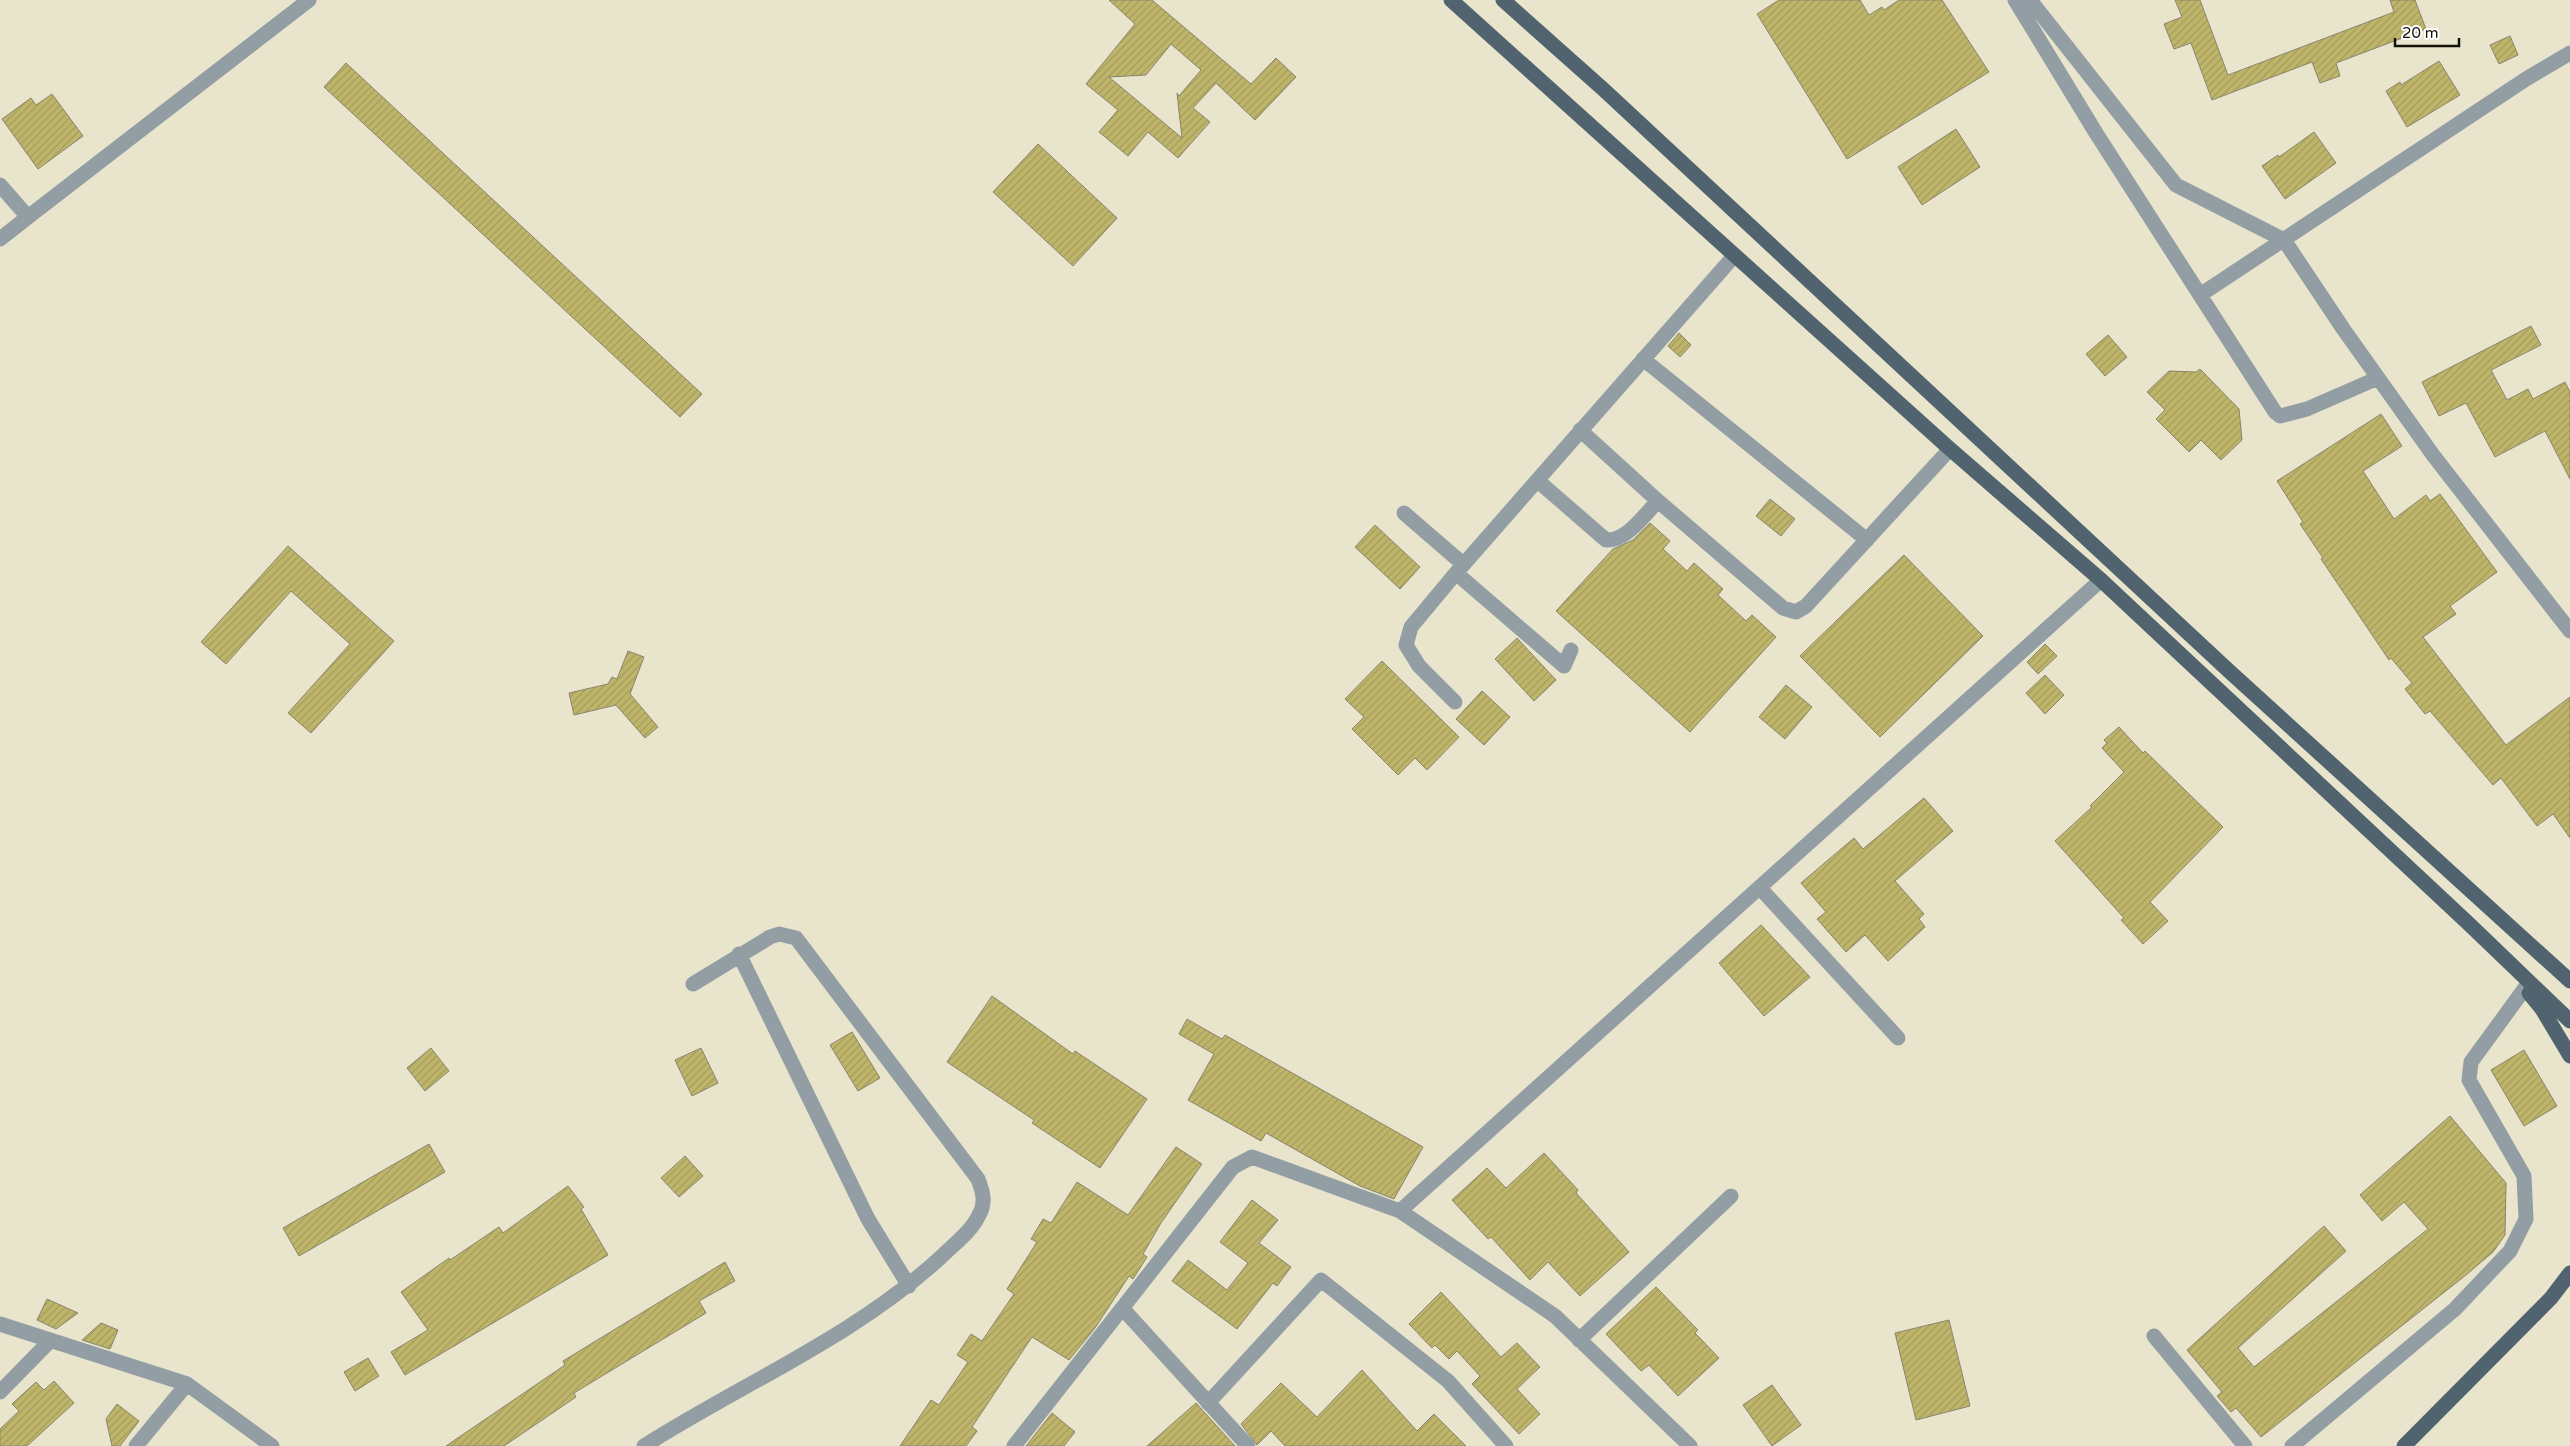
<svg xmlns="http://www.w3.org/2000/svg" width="2570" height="1446" font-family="'Varela Round',sans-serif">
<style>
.building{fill:url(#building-hatch);stroke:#88856e;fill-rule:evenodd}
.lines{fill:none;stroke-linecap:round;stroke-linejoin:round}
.minor{stroke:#939ea4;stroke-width:15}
.major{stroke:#51636e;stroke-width:15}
</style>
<defs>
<pattern id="building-hatch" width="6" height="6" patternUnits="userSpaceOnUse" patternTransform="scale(1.25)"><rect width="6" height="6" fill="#bfb56a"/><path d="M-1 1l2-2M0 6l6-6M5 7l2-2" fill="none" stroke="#a39b5b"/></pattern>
</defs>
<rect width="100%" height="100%" fill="#e8e5cc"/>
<path class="building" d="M1109 0H1152L1251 84 1276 58 1296 77 1255 120 1216 83 1193 108 1210 122 1178 158 1148 132 1128 156 1099 132 1118 110 1086 84 1135 24ZM1171 44 1201 70 1179 96 1177 93 1182 138 1109 77 1146 75Z
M1779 0H1860L1869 15 1882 7 1884 10 1899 0H1942L1989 72 1847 159 1757 14Z
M2175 0H2200L2228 75 2394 12 2390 0H2415L2426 29 2336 63 2340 76 2320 83 2312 62 2212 100 2191 43 2174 49 2164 24 2182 17Z
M2510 36 2518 55 2499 64 2490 45Z
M2439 61 2460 95 2407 127 2386 91 2400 82 2401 85Z
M346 63 702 394 680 417 324 87Z
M52 94 83 136 38 169 2 119 31 98 36 105Z
M1956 129 1980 167 1922 205 1898 167Z
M2314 132 2336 163 2285 199 2262 166 2278 155 2279 157Z
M1038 144 1117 218 1073 266 993 192Z
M2531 326 2541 345 2491 370 2507 400 2528 389 2533 399 2565 382 2570 392V479L2545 431 2495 457 2466 403 2439 416 2422 382Z
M1679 333 1691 345 1680 357 1668 346Z
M2108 335 2127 357 2105 376 2086 354Z
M2200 369 2239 409 2242 440 2221 460 2201 440 2189 452 2156 419 2165 410 2147 392 2169 371 2196 372Z
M2381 414 2402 446 2363 471 2394 519 2426 495 2430 501 2440 494 2497 572 2450 606 2456 614 2423 637 2506 745 2570 697V838L2553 814 2537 826 2501 778 2493 785 2430 711 2425 714 2405 689 2412 683 2391 658 2389 660 2321 559 2323 558 2300 524 2303 522 2277 481Z
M1770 499 1795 519 1781 536 1756 516Z
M1650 523 1670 541 1663 549 1687 571 1694 563 1723 589 1718 595 1746 621 1752 615 1776 637 1690 732 1556 611 1613 549 1633 540Z
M1375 525 1420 567 1400 589 1355 547Z
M288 546 394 641 311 733 288 713 350 644 291 591 226 664 201 642Z
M1904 555 1983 636 1880 737 1800 656Z
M1517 638 1556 680 1534 701 1495 659Z
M2045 644 2057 656 2038 674 2027 662Z
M628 651 644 657 630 694 658 727 645 738 616 705 574 715 569 693 608 684 612 677 617 679Z
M1382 661 1459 737 1427 770 1415 758 1398 775 1352 729 1364 717 1345 699Z
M2045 675 2064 695 2045 714 2026 693Z
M1786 685 1812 707 1785 739 1759 717Z
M1482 691 1510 717 1484 745 1456 719Z
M2119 727 2143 753 2145 751 2223 827 2150 902 2168 921 2143 944 2121 920 2124 918 2055 841 2092 807 2090 806 2124 772 2102 748 2107 743 2104 740Z
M1924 798 1953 831 1895 881 1924 914 1919 919 1925 927 1888 961 1865 935 1846 952 1817 919 1826 912 1801 883 1854 838 1863 849Z
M1761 925 1810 977 1764 1016 1719 963Z
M992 996 1073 1054 1075 1051 1147 1099 1100 1168 1032 1123 1034 1120 947 1062Z
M1187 1019 1222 1039 1225 1035 1423 1147 1394 1199 1360 1186 1266 1133 1261 1141 1188 1100 1214 1054 1179 1034Z
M852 1032 880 1078 858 1091 830 1045Z
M431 1048 449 1071 425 1091 407 1068Z
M701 1048 718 1083 692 1096 675 1060Z
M2524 1050 2557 1106 2524 1126 2491 1070Z
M2450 1116 2506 1183 2505 1235 2493 1252 2466 1275 2261 1437 2236 1408 2231 1412 2217 1396 2222 1392 2187 1350 2324 1226 2346 1251 2238 1348 2254 1367 2428 1229 2404 1202 2382 1221 2360 1195Z
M429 1144 445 1172 299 1256 283 1228Z
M1176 1147 1202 1164 1161 1223 1143 1254 1147 1257 1133 1279 1129 1276 1095 1328 1069 1360 1032 1337 972 1427 977 1431 966 1446H900L931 1400 939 1405 968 1362 957 1355 971 1334 982 1341 1014 1294 1007 1289 1037 1242 1031 1239 1043 1219 1051 1223 1077 1182 1128 1215Z
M1544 1153 1578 1190 1576 1193 1629 1252 1580 1296 1548 1262 1530 1280 1491 1237 1488 1239 1452 1200 1487 1168 1506 1188Z
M685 1156 703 1176 679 1197 661 1178Z
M568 1186 584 1207 581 1209 608 1255 405 1375 391 1352 428 1330 401 1292 449 1258 450 1260 499 1227 503 1233Z
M1252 1200 1278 1220 1259 1243 1291 1267 1277 1286 1273 1283 1237 1329 1172 1281 1188 1260 1227 1290 1248 1263 1220 1242Z
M725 1262 735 1281 699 1301 706 1313 574 1393 576 1397 504 1446H446L565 1365 563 1361Z
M1656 1287 1698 1330 1695 1333 1719 1358 1678 1396 1649 1365 1641 1371 1606 1334Z
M1441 1292 1501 1357 1517 1343 1540 1367 1517 1389 1540 1414 1519 1434 1472 1384 1480 1376 1457 1351 1449 1359 1435 1345 1432 1348 1409 1324Z
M47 1299 78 1313 56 1329 37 1320Z
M1949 1320 1970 1406 1916 1420 1895 1333Z
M101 1323 118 1330 110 1349 82 1340Z
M368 1358 379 1376 355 1391 344 1372Z
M1362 1370 1417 1431 1434 1414 1466 1446H1285L1271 1431 1257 1445 1241 1424 1281 1383 1317 1417Z
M54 1381 74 1403 27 1446H0V1429L19 1411 12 1404 36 1382 44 1390Z
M1772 1385 1801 1425 1772 1446 1743 1405Z
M1196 1403 1235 1446H1147Z
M117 1404 139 1421 120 1446H112L106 1419Z
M1052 1413 1075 1432 1064 1446H1026Z"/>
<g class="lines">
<path class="minor" d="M2015 0 2096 133 2275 412 2280 416 2307 409 2378 378
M2030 0 2176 185 2284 240 2344 330 2433 455 2570 631
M0 185 28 217 309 0
M0 239 28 217
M2200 295 2526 79 2570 53
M1643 359 1867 540
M1580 430 1658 501 1783 608 1796 612 1806 606 1950 449
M1538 481 1606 540C1627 541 1644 515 1658 501
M1404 513 1463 564
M1456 573 1564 666 1571 650
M1455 702 1419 666 1406 645 1411 627 1456 573 1734 256
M1760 888 1898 1038
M739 954 868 1219 909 1286
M1400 1211 2101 580
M1123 1309 1248 1446
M0 1324 187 1384 272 1446
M2154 1336 2245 1446
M1579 1340 1731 1196
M0 1392 50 1341
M1208 1403 1321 1280 1448 1381 1506 1446
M136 1446 187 1384
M644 1446C743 1383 854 1337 941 1257 954 1244 971 1232 979 1215 986 1203 983 1192 978 1179L796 938 779 934 770 937 693 984
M1014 1446 1233 1167 1252 1157 1400 1211 1555 1316 1690 1446
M2292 1446 2455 1309 2510 1251 2526 1219 2524 1176 2469 1080 2471 1062 2525 988"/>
<path class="major" d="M1451 0 1950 449 2101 580 2469 924 2570 1021
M1503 0 1603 89 2229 671 2570 981
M2529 993 2542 1009 2570 1056
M2404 1446 2551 1298 2570 1273"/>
</g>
<path d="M2395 38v8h64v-8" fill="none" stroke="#131209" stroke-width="2.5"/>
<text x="2402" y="38" font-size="15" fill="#131209" stroke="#ffffff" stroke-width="4" paint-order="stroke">20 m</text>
</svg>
